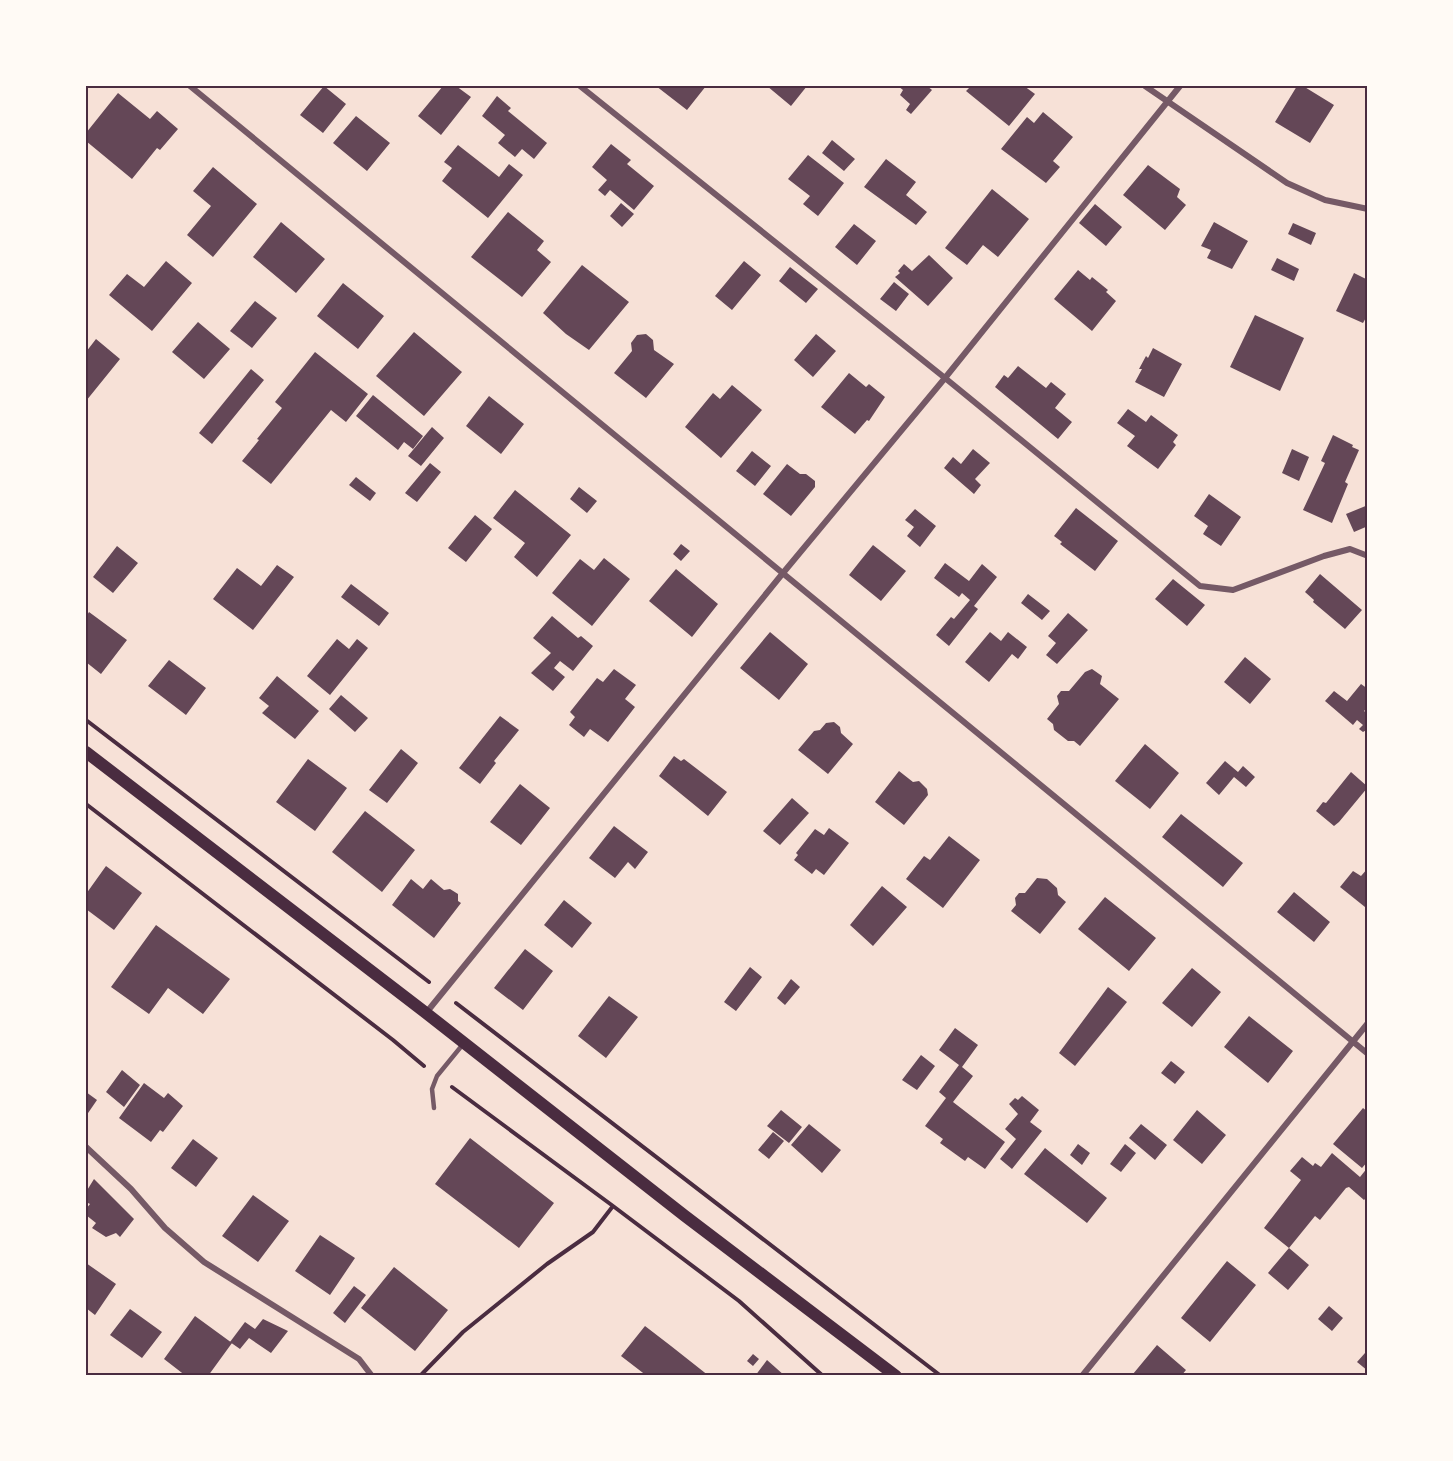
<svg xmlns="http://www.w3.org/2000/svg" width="1453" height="1461" font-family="Raleway,sans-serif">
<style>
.building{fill:#644757}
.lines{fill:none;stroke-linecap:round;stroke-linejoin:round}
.path{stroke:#4a2c40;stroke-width:4}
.service{stroke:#755966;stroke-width:4.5}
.minor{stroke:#755966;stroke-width:6}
.secondary{stroke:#4a2c40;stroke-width:12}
.neatline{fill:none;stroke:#4a2c40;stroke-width:2}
</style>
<rect width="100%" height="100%" fill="#f7e1d7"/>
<path class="building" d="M324 86 346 104 323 133 300 115Z
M443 86H456L471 97 441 135 418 116Z
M656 86H706L687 110Z
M767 86H807L791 106Z
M898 86H927L932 90 911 114 906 110 910 104 900 95 903 90Z
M971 86H1024L1035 94 1009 126 966 91Z
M1297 86H1303L1334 105 1310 143 1275 122Z
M118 93 150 119 157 111 178 129 160 150 157 148 132 179 86 141V133Z
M497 96 511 108 508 111 547 143 534 159 522 149 515 157 498 143 505 135 482 116Z
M1043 112 1073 137 1053 161 1060 167 1046 183 1001 149 1027 117 1034 123Z
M356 116 390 143 367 171 333 143Z
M832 140 855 159 844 171 822 153Z
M611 144 631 160 627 164 654 186 634 210 610 190 605 196 598 190 607 180 592 167Z
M458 145 499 177 509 164 523 175 488 218 442 181 452 168 444 162Z
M808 155 844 183 818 216 803 204 810 196 788 179Z
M886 159 916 182 906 195 927 212 916 225 864 187Z
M1148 165 1180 189 1177 197 1186 205 1165 230 1123 195Z
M213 167 257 204 213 257 187 235 211 206 193 191Z
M992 189 1029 219 998 257 983 245 967 265 945 248Z
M621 203 634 214 622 227 610 216Z
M1095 204 1122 227 1106 246 1079 223Z
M508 212 544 241 537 250 551 262 522 297 471 257Z
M281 222 325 259 296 293 253 257Z
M1214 222 1248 241 1232 269 1207 258 1211 250 1201 246Z
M1293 223 1316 233 1311 245 1288 234Z
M854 224 876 241 857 265 835 247Z
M929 255 953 278 928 306 895 277 900 273 898 271 904 264 912 271Z
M1277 258 1299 269 1294 281 1271 270Z
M166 261 192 283 152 331 109 295 127 274 144 287Z
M744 261 761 275 732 310 715 296Z
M582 265 629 302 589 350 566 334 543 313Z
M790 267 818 289 806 303 779 281Z
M1078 270 1090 280 1092 277 1108 290 1106 292 1116 301 1092 331 1054 299Z
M1354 273 1368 280V314L1363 323 1336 311Z
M894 282 909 294 896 311 880 299Z
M343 283 384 316 358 349 317 316Z
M255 301 277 318 252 348 230 331Z
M1255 315 1304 338 1280 391 1230 367Z
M198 322 230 349 204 379 172 352Z
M414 332 462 372 424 416 376 376Z
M646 334 653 340 654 350 674 364 646 398 614 373 632 351 631 343 637 335Z
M816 334 836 351 813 377 794 360Z
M96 339 120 359 86 401V352Z
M1153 348 1182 364 1164 397 1135 382 1142 369H1139L1146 356 1148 358Z
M315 352 368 394 346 422 331 410 271 484 242 461 259 440 257 439 282 408 275 402Z
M1018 366 1046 388 1051 382 1066 394 1055 408 1072 422 1058 439 995 387 1004 375 1008 378Z
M251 369 264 380 212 444 199 433Z
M849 373 866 387 869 384 885 397 869 421 867 420 855 434 821 407Z
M732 385 762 410 721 458 685 427 713 393 720 399Z
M373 395 423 436 413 449 404 442 398 450 356 416Z
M489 396 524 424 501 454 466 426Z
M1128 409 1146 422 1151 415 1178 435 1173 442 1176 445 1158 469 1127 446 1135 436 1117 423Z
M432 427 444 438 421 466 408 456Z
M1333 435 1353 445 1352 447 1359 450 1345 482 1348 484 1332 523 1303 510 1325 463 1321 461Z
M973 449 990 463 975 479 981 485 974 494 944 468 953 457 961 464Z
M1292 449 1309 457 1299 481 1282 473Z
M752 451 771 466 755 486 736 471Z
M430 463 441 472 417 502 405 493Z
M787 464 800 474H806L815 481V487L791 516 763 494Z
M356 477 376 493 370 501 349 485Z
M579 487 597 501 587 513 570 499Z
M515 490 571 535 537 577 514 557 525 543 493 518Z
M1209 494 1241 517 1221 546 1203 534 1208 526 1194 516Z
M1368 505V526L1354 532 1346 514Z
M1076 508 1118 541 1095 571 1060 544 1062 542 1054 536Z
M915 509 936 526 920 547 907 536 914 527 905 520Z
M475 515 492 529 466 562 448 548Z
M681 544 690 551 681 561 673 554Z
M873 545 906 571 881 601 849 575Z
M117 546 138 563 113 593 93 577Z
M604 558 630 579 592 626 552 593 580 559 594 570Z
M945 563 969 581 982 564 997 577 974 606 978 609 949 646 936 635 951 617 954 619 970 600 962 593 959 597 934 578Z
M277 565 294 577 253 630 213 599 237 568 261 586Z
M676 569 718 604 692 637 649 601Z
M1320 574 1362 610 1345 629 1313 602 1314 600 1305 592Z
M1173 579 1205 605 1187 626 1155 599Z
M351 584 389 613 379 626 341 597Z
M1028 594 1050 611 1042 620 1021 603Z
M89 612 127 640 101 674 86 662V617Z
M1068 613 1088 630 1057 664 1046 655 1056 643 1048 636Z
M552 616 578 638 581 636 593 646 573 671 560 661 554 668 565 677 553 691 531 673 551 653 533 638Z
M770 632 808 664 779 700 740 668Z
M990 632 1001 641 1008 632 1027 647 1018 659 1012 654 989 682 965 662Z
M337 639 349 649 357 639 368 648 330 695 307 676Z
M1245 657 1271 679 1250 704 1224 682Z
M169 660 206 688 186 715 148 686Z
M614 669 636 685 625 699 635 707 608 742 590 729 584 737 569 725 575 717 570 712 597 678 603 682Z
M1092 669 1102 676 1100 684 1119 699 1080 746 1074 741H1068L1054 730 1053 724 1047 719 1059 704 1057 696 1061 691H1069L1085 672Z
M277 676 319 711 295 739 262 713 269 706 259 698Z
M1361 684 1368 689V707L1364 711 1368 714V729L1363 732 1359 729 1363 725 1357 720 1353 725 1325 701 1334 691 1347 701Z
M341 695 368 718 355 732 329 709Z
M500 716 519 730 494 761 496 763 480 784 459 768Z
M834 722 840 727 841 733 853 744 828 774 798 750 814 731 820 730 826 723Z
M1145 744 1179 773 1150 809 1115 781Z
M401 749 418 763 387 803 369 790Z
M674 756 681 761 684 759 727 792 708 816 659 776Z
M308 759 347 788 315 831 276 802Z
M1225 761 1238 772 1243 766 1255 777 1246 787 1234 777 1219 795 1206 783Z
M899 771 913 782 919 781 927 789 928 795 904 825 875 802Z
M1351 772 1368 787 1339 822 1334 826 1316 811 1323 802 1326 803Z
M520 784 550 808 521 845 490 822Z
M792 798 809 813 780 845 763 831Z
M365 811 415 850 382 892 332 852Z
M1181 814 1243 863 1223 887 1162 837Z
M614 826 648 852 635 869 628 862 615 878 589 858Z
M829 828 849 843 824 875 816 869 812 874 794 860 798 855 796 853 815 829 824 835Z
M949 836 980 860 943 908 906 879 924 856 930 860Z
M106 866 142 893 114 930 86 909V894Z
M1368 868V905L1365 907 1340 887 1353 871 1361 876Z
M1037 878 1047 879 1057 888 1058 895 1066 902 1040 934 1011 911 1016 905 1015 898 1019 893H1025Z
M411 879 423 889 431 879 444 890 450 889 458 894V901L461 903 434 938 392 905Z
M882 886 907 907 873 946 850 925Z
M1294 892 1330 922 1314 942 1277 912Z
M1105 897 1156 938 1129 971 1078 929Z
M564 900 592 923 572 948 544 925Z
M156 925 230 979 203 1014 168 988 149 1014 111 987Z
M525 949 553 971 523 1010 494 988Z
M750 967 762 977 736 1011 724 1002Z
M1192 968 1221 992 1192 1027 1162 1003Z
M791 979 800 987 785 1005 777 998Z
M1108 987 1127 1002 1075 1066 1059 1053Z
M609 996 638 1017 606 1058 578 1036Z
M1249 1016 1293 1051 1268 1083 1224 1047Z
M955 1028 978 1045 962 1067 973 1076 953 1102 1005 1142 985 1169 968 1157 965 1161 940 1143 943 1139 925 1126 946 1098 939 1092 959 1065 939 1050Z
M921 1055 935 1066 917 1090 902 1080Z
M1171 1061 1185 1072 1175 1084 1161 1073Z
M122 1070 140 1085 124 1107 106 1092Z
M144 1083 164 1098 168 1093 183 1106 163 1132 160 1130 151 1142 119 1118Z
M86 1092 97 1100 86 1116Z
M1022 1096 1039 1110 1030 1122 1042 1131 1012 1169 1000 1159 1016 1139 1005 1129 1018 1114 1009 1104 1015 1098 1018 1100Z
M1363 1108 1368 1112V1161L1362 1168 1333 1144Z
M781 1110 802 1127 789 1143 767 1126Z
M1197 1110 1226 1135 1202 1164 1173 1140Z
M809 1124 841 1150 822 1173 791 1145Z
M1141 1124 1167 1145 1155 1160 1129 1138Z
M773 1132 784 1141 769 1159 758 1150Z
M470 1138 554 1203 519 1248 435 1184Z
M193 1139 218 1158 196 1187 171 1168Z
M1078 1144 1090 1153 1082 1165 1070 1155Z
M1125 1144 1136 1153 1121 1172 1110 1164Z
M1045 1148 1107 1198 1087 1223 1024 1174Z
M1332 1153 1360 1177 1368 1167V1196L1364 1200 1349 1187 1346 1188 1320 1220 1315 1216 1289 1248 1309 1265 1288 1290 1268 1273 1289 1248 1264 1228 1301 1180 1290 1171 1302 1157 1313 1166 1315 1163 1321 1167Z
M94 1179 134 1219 120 1237 116 1233 106 1237 92 1228 96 1223 86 1215V1209L90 1204 86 1202V1192Z
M253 1195 289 1221 258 1262 222 1236Z
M320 1235 355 1258 330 1295 295 1271Z
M1227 1261 1256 1285 1210 1342 1181 1318Z
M86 1263 116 1284 95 1315 86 1308Z
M394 1267 448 1310 415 1351 361 1308Z
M354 1286 366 1295 345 1323 333 1313Z
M1329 1306 1343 1318 1332 1331 1318 1319Z
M130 1309 162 1332 142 1358 110 1335Z
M195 1316 232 1343 208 1376H186L164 1359Z
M263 1319 288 1331 271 1353 249 1338 240 1349 230 1342 245 1322 255 1329Z
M645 1326 671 1346 709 1376H647L621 1356Z
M1157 1345 1186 1370 1181 1376 1133 1374Z
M1365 1353 1368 1355V1371L1357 1362Z
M753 1354 759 1359 753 1366 747 1361Z
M767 1360 785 1376H755Z"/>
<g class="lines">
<path class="path" d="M86 720 429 982
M86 804 393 1040 424 1066
M456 1003 941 1376
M452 1087 613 1206 739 1301 823 1376
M420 1376 463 1332 547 1264 593 1232 613 1206"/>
<path class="service" d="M434 1108 432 1089 437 1076 464 1043"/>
<path class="minor" d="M190 86 1368 1054
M580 86 945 378 1200 586 1233 590 1324 556 1350 549 1368 556
M1145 86 1287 183 1325 200 1368 209
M426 1013 783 573 945 378 1180 86
M86 1147 131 1189 165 1228 204 1262 359 1359 372 1376
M1082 1376 1368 1023"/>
<path class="secondary" d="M86 752 426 1013 685 1216 896 1376"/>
</g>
<rect width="1453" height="1461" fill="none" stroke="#fffaf5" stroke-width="174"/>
<rect x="87" y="87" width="1279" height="1287" class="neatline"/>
</svg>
